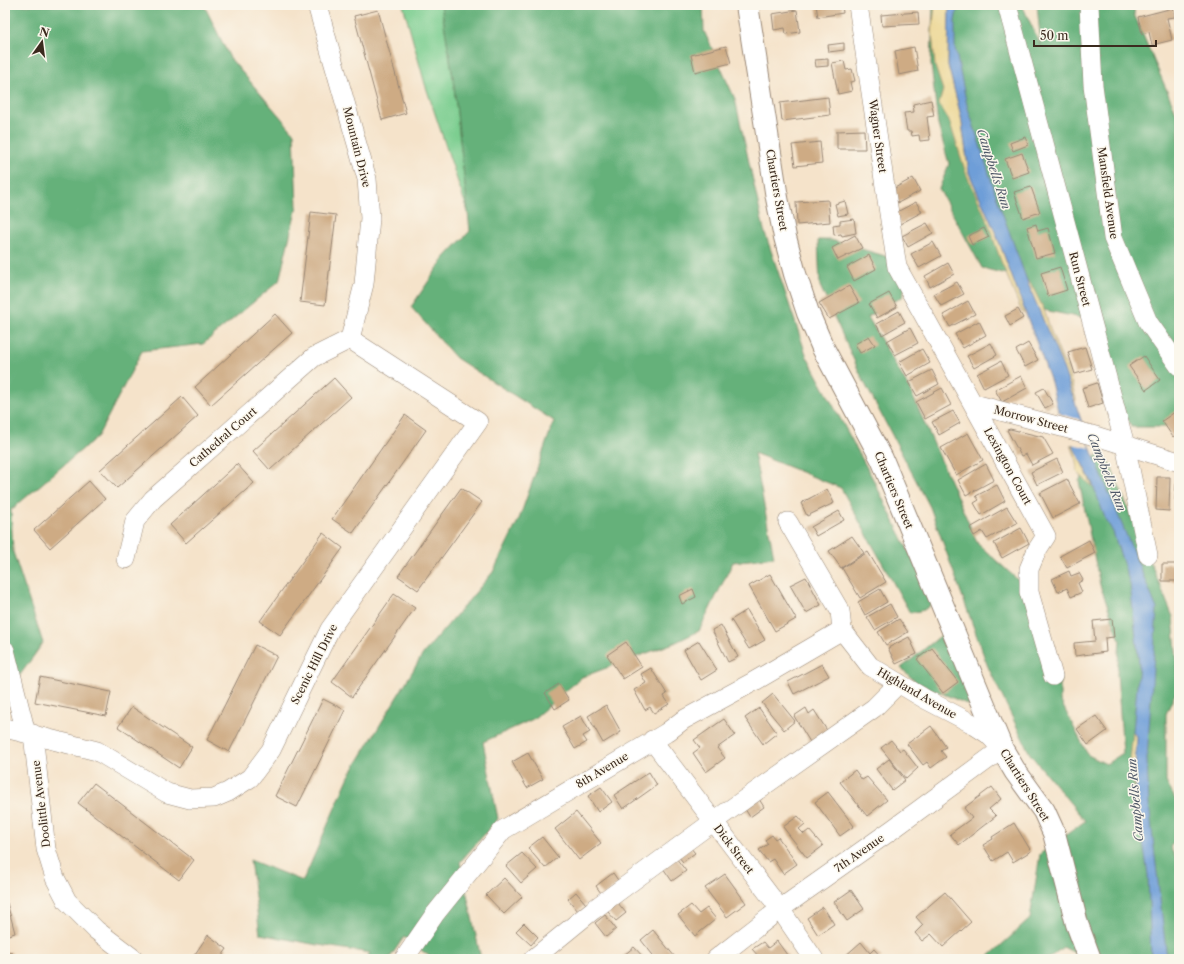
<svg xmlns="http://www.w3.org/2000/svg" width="1184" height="964" font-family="'Libre Caslon Text',serif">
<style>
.green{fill:#7cce90;stroke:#5c7c57}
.forest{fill:#65b17a;stroke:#506e4c}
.sand{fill:#eeda9e;stroke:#94825e}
.water{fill:#6e9ed8;stroke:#54647b}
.pier{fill:#f5e3ca}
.building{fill:#ceab84}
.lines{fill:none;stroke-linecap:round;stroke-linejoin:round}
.minor-casing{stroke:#988674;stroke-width:20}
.major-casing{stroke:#988674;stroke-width:24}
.minor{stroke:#fff;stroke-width:19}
.major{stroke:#fff;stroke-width:22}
.labels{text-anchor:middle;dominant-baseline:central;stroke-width:3;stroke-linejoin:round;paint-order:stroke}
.street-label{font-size:11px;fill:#3b2a1e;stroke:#fbf7ec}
.water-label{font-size:12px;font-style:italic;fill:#4f5868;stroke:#fbf7ec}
</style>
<rect width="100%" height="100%" fill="#fbf7ec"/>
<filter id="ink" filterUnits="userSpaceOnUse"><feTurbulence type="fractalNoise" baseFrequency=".025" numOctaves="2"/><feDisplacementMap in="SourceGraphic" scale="8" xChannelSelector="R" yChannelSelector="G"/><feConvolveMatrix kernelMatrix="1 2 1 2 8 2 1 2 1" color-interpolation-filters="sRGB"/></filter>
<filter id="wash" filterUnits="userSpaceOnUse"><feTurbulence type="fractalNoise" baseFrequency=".012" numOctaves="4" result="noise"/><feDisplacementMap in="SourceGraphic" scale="16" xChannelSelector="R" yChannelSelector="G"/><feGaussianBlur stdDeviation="0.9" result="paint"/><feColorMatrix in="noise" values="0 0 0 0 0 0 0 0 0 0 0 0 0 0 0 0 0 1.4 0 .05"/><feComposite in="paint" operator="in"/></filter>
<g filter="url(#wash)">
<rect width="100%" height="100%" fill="#f5e3ca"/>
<path class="green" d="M403 5H441L453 77 468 212 425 84Z"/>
<path class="forest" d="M5 5H204L230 58 294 133 297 206 279 281 203 344 142 351 98 436 11 510 13 552 43 643 5 696Z
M441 5H703L704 31 735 99 764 230 807 357 873 479 934 602 924 610 910 613 841 488 754 453 774 557 733 562 699 631 674 643 582 677 533 719 483 742 498 819 460 862 481 959H433L404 937 389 959H366L370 953 312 944 260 934 250 860 303 881 349 776 423 654 493 572 519 519 554 421 456 358 411 307 445 257 470 231 453 77Z
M933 5H1022L1041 46 1037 5H1135L1134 14 1179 119V427H1131L1082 318 1044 310 1032 286 1026 279 982 268 939 189 949 164 938 125 931 64Z
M818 240H831L885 256 911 269 902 297 868 317 910 390 978 544 1018 580 1060 677V700L1088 755 1106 764 1123 753 1117 673 1120 640 1100 585 1079 481 1097 455 1109 462 1173 617 1179 685 1166 714V782L1179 806V835L1170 847 1179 864V959H1087L1063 947 1048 959H986L1030 919 1040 854 1085 821 1030 754 988 667 930 507 863 380 820 286Z
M944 633 976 708 916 682 901 668Z"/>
<path class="sand" d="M935 5H949L948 65 961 116 969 173 996 234 1026 314 1022 312 1001 261 987 220 966 173 949 120 939 104 943 90 935 66 932 32Z
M1026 279 1032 286 1044 310 1051 332 1063 362 1066 364 1076 400 1074 402 1064 370Z
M1071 444H1073L1093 487 1077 472V462Z
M1133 732 1137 738 1135 765 1137 801 1130 762Z"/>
<path class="water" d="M949 5H958L955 21V48L967 105 998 201 1029 286 1064 370 1092 452 1157 609 1147 759 1149 804 1167 959H1151L1148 875 1137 801 1135 765 1137 738 1133 732 1139 664 1130 584 1113 532 1105 518 1092 482 1075 450 1063 415 1058 411 1051 382 1035 338 996 234 969 173 961 116 948 65Z"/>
<path class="pier" d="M1060 414 1079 419 1090 448 1071 444Z"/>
<g id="blocks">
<path class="building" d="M816 5H842L843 13 818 17Z
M1173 8 1175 17 1167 18 1172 40 1152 45 1149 32 1142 34 1138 17Z
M378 10 406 113 382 120 354 16Z
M797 10 800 32 786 34 785 28 774 30 772 14Z
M918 12 919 24 882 26 881 15Z
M844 43V50L829 52 828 45Z
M726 46 731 63 695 72 691 55Z
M914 47 918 71 899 75 895 51Z
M828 59V66L816 67 815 60Z
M844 61 846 70 852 69 855 81 850 82 852 91 838 94 832 63Z
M828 97 830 115 782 121 780 103Z
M931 100 934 116 927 117 930 140 920 141 919 135 912 136 911 131H907L904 113 914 112 913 104Z
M864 130 865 149H837V131Z
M1025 137 1028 145 1013 151 1010 143Z
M820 142 822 163 795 166 792 145Z
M1022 153 1029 172 1012 178 1005 159Z
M913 178 920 191 898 203 891 190Z
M1031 187 1040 212 1023 218 1014 192Z
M828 200 830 222 797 225 796 202Z
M845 201 848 214 838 216 835 204Z
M916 202 922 212 900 224 895 213Z
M311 212 336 215 325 305 300 302Z
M854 219 856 233 842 236 841 234 834 235 833 225 840 224V221Z
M927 223 933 233 908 247 902 236Z
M1036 224 1038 231 1048 228 1055 253 1036 258 1027 227Z
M984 228 989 237 972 245 968 236Z
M855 235 862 248 838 260 832 248Z
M933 242 941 256 919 268 911 254Z
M869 255 876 269 854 281 847 267Z
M948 263 954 274 930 287 925 276Z
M1060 267 1067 290 1048 296 1041 273Z
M957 282 964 294 941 306 934 294Z
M849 286 859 303 829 319 819 303Z
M889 293 897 307 877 318 869 304Z
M968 301 975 314 950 327 943 315Z
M1018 309 1023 318 1010 326 1005 316Z
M899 311 905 322 882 335 876 324Z
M275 314 292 333 211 405 195 387Z
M979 321 986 335 963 348 955 334Z
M910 328 918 343 895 355 887 341Z
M869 336 875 345 860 353 855 344Z
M991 343 997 355 974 368 967 356Z
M1028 343 1038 360 1025 367 1016 350Z
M1085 347 1092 369 1075 374 1068 352Z
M922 349 930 363 907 376 899 362Z
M1144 356 1160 380 1146 390 1129 366Z
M1001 361 1008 375 984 388 977 374Z
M932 370 939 384 917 396 909 382Z
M1021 376 1027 388 1002 402 995 390Z
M334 378 351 397 270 470 253 451Z
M1097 383 1103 403 1088 408 1082 388Z
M942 388 951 405 925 419 916 402Z
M1044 388 1053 404 1045 408 1036 392Z
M182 397 198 416 117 488 100 470Z
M1179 409V435L1178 433 1173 437 1162 421Z
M953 411 960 423 939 435 932 422Z
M405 415 426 430 353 533 332 519Z
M1010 429 1043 437 1053 454 1032 465 1026 454 1021 456 1007 430Z
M968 433 983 460 956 475 941 448Z
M1057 459 1063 472 1037 485 1031 472Z
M237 464 254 483 186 543 170 525Z
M986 464 994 480 966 495 958 480Z
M1157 477H1170L1169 511 1156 510Z
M1067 479 1080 504 1053 518 1040 493Z
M89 481 105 499 50 548 34 530Z
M1176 484H1179V500H1175Z
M997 485 1005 501 981 515 974 503 979 500 976 496Z
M461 488 482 502 418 590 398 576Z
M827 489 834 503 807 516 801 503Z
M1007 507 1017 523 987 539 982 531 974 536 970 528Z
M839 511 844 520 816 536 811 527Z
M1021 528 1029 543 1002 558 994 543Z
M323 533 343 548 280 635 260 621Z
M852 536 864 553 841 568 829 551Z
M1089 540 1095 553 1067 568 1060 556Z
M868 552 886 582 860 598 842 568Z
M1162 564H1179V581H1162Z
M1069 571 1071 576 1079 573 1083 580 1078 583 1082 592 1071 597 1067 588 1058 592 1052 579Z
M770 574 796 619 775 631 749 586Z
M806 577 821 605 806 613 790 585Z
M693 589 696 597 682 604 679 596Z
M880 589 887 602 865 615 858 602Z
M394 594 415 608 352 697 332 682Z
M890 604 897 617 875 630 867 617Z
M747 610 765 640 749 649 731 620Z
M899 619 908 632 886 645 878 632Z
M1112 619 1114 637 1105 638 1106 652 1075 656 1074 643 1095 641 1093 621Z
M721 625 738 657 728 662 712 630Z
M909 637 917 654 896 664 888 648Z
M699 641 717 670 701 680 684 650Z
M626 642 642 667 623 679 607 655Z
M255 645 277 656 229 752 207 740Z
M932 648 958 682 943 693 917 659Z
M822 664 829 676 794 694 788 682Z
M651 668 667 694 664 696 669 704 654 713 650 707 645 710 634 690 646 683 641 674Z
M40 677 111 692 106 716 35 702Z
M559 684 569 700 555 709 545 693Z
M773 694 795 721 784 730 762 703Z
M323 699 345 710 297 807 275 796Z
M606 705 621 732 603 743 588 716Z
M132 707 192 747 179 768 118 727Z
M759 708 777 733 763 744 745 718Z
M806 708 809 714 814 710 828 732 810 742 794 716Z
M581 716 590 732 583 736 587 742 575 749 562 727Z
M1096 716 1107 731 1088 745 1077 729Z
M724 719 735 735 717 748 725 758 706 772 693 753 700 748 694 740Z
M931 726 946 747 941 751 946 757 931 768 927 762 923 765 907 744Z
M891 740 900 751 903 749 918 768 906 779 881 748Z
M528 753 543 779 527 788 512 762Z
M889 759 905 780 892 790 876 769Z
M855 770 862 780 867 777 887 800 867 816 840 782Z
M649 772 657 785 623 809 614 795Z
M94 783 194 860 179 880 78 803Z
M601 787 612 802 598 812 588 796Z
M992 787 1001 799 989 809 996 816 959 845 950 834 972 818 964 808Z
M828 792 854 826 840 836 815 802Z
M759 799 764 807 750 817 745 809Z
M576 812 601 843 579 860 555 829Z
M798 816 805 824 799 829 804 834 809 830 823 846 807 858 783 827Z
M1014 823 1031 851 1013 862 1007 852 993 861 983 845 993 839 992 837Z
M772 835 775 839 778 837 797 864 783 874 773 859 768 862 759 850 768 844 765 840Z
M542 837 558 857 545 868 528 848Z
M690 847 695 853 683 862 678 856Z
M522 853 537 869 521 883 506 866Z
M676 858 686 871 672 881 663 868Z
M613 873 620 883 603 896 596 886Z
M725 874 746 903 727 917 705 888Z
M504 878 522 897 504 914 486 895Z
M851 890 864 909 847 921 834 902Z
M576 892 586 904 578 911 568 899Z
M945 892 971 922 943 947 931 934 922 941 915 933 923 925 916 917Z
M5 903H7L15 933 5 936Z
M618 903 626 913 616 921 608 912Z
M691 905 699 914 707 908 716 919 695 936 678 915Z
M823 907 834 924 818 935 807 918Z
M605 915 616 929 606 937 595 923Z
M524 923 538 937 531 945 516 931Z
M653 930 675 957 673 959H656L641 940Z
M208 935 227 949 220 959H196L193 957Z
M777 941 790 959H756L759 957 752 949 763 942 768 948Z
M861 942 870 953 874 949 882 958 846 959 844 957Z
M634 947 645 959H619Z
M11 952 13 959H5V953Z"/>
</g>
</g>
<g filter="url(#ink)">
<use href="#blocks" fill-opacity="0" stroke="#988674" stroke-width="1"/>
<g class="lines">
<g class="minor-casing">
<path id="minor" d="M317 5 367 179 370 218 364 284 350 339
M858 5 897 267 1046 536 1037 550 1029 569V592L1053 676
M1007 5 1125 445 1148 555
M1089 5 1093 85 1113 238 1148 322 1179 366
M974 404 1099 437 1179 462
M126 559 135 521 153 499 314 357 350 339
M5 650 26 733
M5 728 97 751 167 793 190 799 214 798 228 792 250 778 271 750 330 629 478 422 350 339
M33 734 46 849 55 878 67 901 96 930 134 959
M652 740 780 909 814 959
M404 959 435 914 503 830 666 733 683 720 753 682 842 630
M533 959 593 910 714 821 874 708 899 683
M716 959 780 909 893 829 1002 749 988 734 971 723 925 699 870 666 842 630 840 611 788 522"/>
</g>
<g class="major-casing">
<path id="major" d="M747 5 777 198 785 237 795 274 808 313 823 348 882 459 1002 749 1015 771 1044 811 1054 833 1077 924 1090 959"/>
</g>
<use href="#minor" class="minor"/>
<use href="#major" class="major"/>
</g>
</g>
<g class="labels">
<g class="street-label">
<text transform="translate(878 136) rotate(82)">Wagner Street</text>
<text transform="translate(357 147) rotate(76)">Mountain Drive</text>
<text transform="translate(777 190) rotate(80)">Chartiers Street</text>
<text transform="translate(1108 193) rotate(82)">Mansfield Avenue</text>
<text transform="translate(1080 279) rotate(75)">Run Street</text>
<text transform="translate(1031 419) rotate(15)">Morrow Street</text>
<text transform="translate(223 437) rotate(-41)">Cathedral Court</text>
<text transform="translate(1008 466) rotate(61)">Lexington Court</text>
<text transform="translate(894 490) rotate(67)">Chartiers Street</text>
<text transform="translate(314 664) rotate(-63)">Scenic Hill Drive</text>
<text transform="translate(917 693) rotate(30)">Highland Avenue</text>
<text transform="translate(602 770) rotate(-31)">8th Avenue</text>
<text transform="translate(1025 785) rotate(58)">Chartiers Street</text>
<text transform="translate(41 804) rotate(-97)">Doolittle Avenue</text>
<text transform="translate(734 849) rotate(53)">Dick Street</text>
<text transform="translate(859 853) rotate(-35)">7th Avenue</text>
</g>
<g class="water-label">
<text transform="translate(994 169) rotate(72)">Campbells Run</text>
<text transform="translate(1107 472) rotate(68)">Campbells Run</text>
<text transform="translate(1135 800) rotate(-95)">Campbells Run</text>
</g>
</g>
<rect width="1184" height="964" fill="none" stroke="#fbf7ec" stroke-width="20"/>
<g transform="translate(42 42) rotate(14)" stroke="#fbf7ec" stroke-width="3" paint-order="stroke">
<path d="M0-3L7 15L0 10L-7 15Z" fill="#3b2a1e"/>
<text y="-6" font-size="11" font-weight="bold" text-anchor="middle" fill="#3b2a1e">N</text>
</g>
<path d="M1034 40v6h122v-6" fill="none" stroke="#3b2a1e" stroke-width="2"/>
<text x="1040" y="40" font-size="12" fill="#3b2a1e" stroke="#fbf7ec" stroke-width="3" paint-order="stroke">50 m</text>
</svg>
